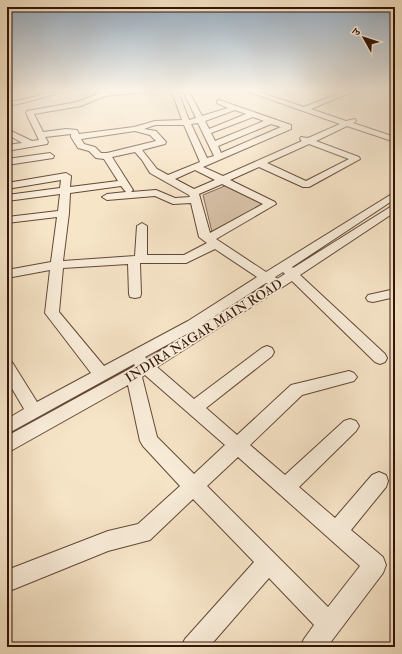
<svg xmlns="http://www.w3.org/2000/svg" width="402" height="654" font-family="'IM FELL Double Pica','Noto Serif Devanagari',serif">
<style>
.green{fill:#d6c1a7;stroke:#846a58}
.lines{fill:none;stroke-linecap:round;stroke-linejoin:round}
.minor-casing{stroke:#634838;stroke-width:2}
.minor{fill:#faeedb;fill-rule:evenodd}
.labels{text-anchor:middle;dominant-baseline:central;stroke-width:3.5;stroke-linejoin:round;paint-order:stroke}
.street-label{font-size:13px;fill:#321408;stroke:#faeedb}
</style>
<rect width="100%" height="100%" fill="#f7e5c8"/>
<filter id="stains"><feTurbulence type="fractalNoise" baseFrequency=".005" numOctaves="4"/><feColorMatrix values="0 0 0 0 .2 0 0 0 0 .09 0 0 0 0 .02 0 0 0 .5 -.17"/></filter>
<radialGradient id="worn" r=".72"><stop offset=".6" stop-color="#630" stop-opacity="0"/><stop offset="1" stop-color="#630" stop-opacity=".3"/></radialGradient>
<path class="green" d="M227 185 265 204 212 232 203 195Z"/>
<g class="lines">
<g class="minor-casing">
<path id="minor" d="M60 90H69L23 103 7 106V102L21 100Z
M128 90H148L145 92 105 96 81 106 34 114 43 132 66 129 77 130 79 134 134 127 155 121 182 120 173 95 168 90H175L179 94 189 120 196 118 183 91 188 90 202 116 228 108 217 103V101L219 100 291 125V129L203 167 223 176 302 141 300 139 301 137 308 138 340 124 246 91 245 90H253L304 107 347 90H355L354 91 311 109 346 121 355 119 356 121 353 123 395 137V142L347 126 316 141 359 157 360 159 309 187H303L259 167 230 180 275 202 276 204 216 239 266 272 395 192V199L292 267 293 268 395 204V212L300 275 385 354 387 358 385 362 380 364 375 362 292 281 157 367 194 399 262 348 267 346 272 348 274 352 272 356 206 408 237 435 291 385 349 371 354 373 357 377 354 381 302 395 250 445 285 475 344 421 350 419 356 421 359 426 356 431 299 487 335 518 372 475 379 472 386 475 388 481 386 487 351 530 383 557 386 565 383 573 327 647H300L304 639 314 625 269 578 209 647H181L185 639 254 562 193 499 150 540 108 551 7 592V570L108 531 138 524 180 486 143 446 140 441 128 385 7 453V436L135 366 134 364 7 434V419L24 409 7 380V360L12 362 37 402 91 373 45 313 50 270 7 278V270L51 262 57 217 7 223V217L58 211 60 194 7 201V195L60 188 61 180 7 189V183L66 173 71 176 70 187 118 181 104 159 96 158 89 151 78 148 71 137V134L45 137 48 142 47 144 7 151V145L22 143 7 134V129L32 141 39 140 26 113 27 111 77 102 103 92ZM235 110 246 114 209 129 205 121ZM253 117 264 121 215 141 211 133ZM198 123 214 156 207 158 191 124ZM271 124 281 127 221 153 218 146ZM155 125H184L200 162 168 175 157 169 142 150 165 144 166 142 156 131 144 129ZM135 131 150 135 156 141 107 153H101L95 147 84 144 81 139ZM309 144 349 159 306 181 267 163ZM135 152 142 160 150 173 189 195 190 197 175 198 156 190 131 192 133 190 112 157ZM195 170 215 180 194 189 175 179ZM222 184 263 204 210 233 199 194ZM121 186 126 192 107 194 102 197 107 200 155 196 173 204 191 203 199 237 207 243 184 255H147V226L142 223 137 226 135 256 63 261 69 213 70 193ZM215 249 257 277 188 321 104 366 59 312 63 268 128 264 129 294 130 297 135 298 140 297 141 294 140 263H186ZM283 272 285 274 277 279 275 277ZM266 283 268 284 201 325ZM196 329 147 359 145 357ZM145 375 225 445 194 474 157 437 142 377ZM238 457 360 566 328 607 207 486Z
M381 90 395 91V95L382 91Z
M50 153 54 156 53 158 7 165V159Z
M395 289V297L373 302 368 301 366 298 368 295Z"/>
</g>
<use href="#minor" class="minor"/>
</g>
<linearGradient id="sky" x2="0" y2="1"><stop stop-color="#93abc1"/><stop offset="0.5" stop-color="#fbf3e6"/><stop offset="1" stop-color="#fbf3e6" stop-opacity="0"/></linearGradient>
<rect width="402" height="181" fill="url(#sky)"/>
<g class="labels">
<g class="street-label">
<text transform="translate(204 331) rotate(-32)">INDIRA NAGAR MAIN ROAD</text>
</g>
</g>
<rect width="402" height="654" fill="none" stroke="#f7e5c8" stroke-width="24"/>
<rect x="8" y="8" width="386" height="638" fill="none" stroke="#321408" stroke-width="2"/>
<rect x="12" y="12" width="378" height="630" fill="none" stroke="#321408"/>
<g transform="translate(364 38) rotate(309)" stroke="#faeedb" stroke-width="3" paint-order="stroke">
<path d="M0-3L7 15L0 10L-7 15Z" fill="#321408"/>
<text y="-6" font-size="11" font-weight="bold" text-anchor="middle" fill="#321408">उ</text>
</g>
<rect width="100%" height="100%" filter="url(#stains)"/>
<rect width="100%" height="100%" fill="url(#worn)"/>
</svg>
